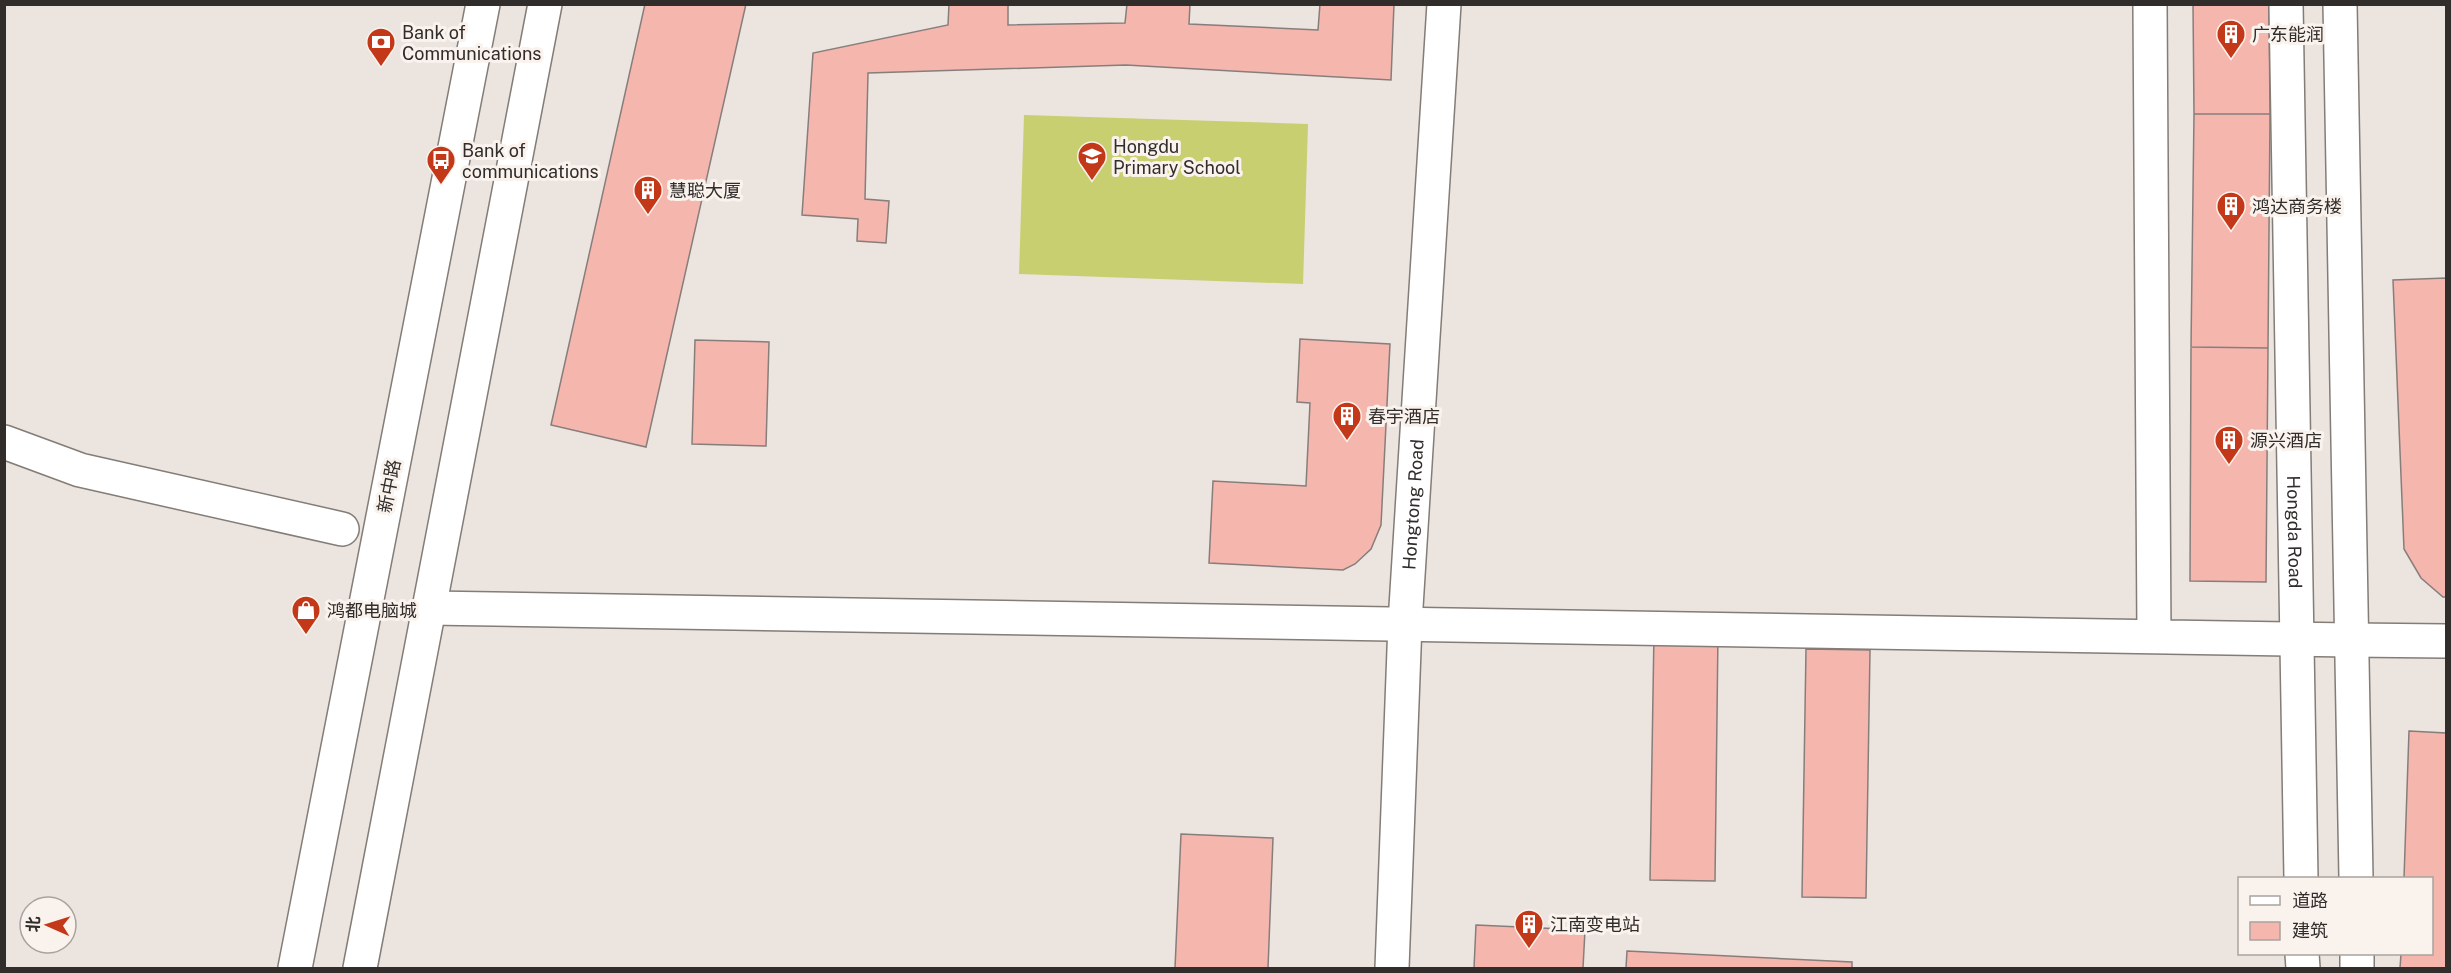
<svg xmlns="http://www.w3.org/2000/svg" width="2451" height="973" font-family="'Public Sans','Noto Sans SC',sans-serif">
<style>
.pitch{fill:#c8cf71}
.building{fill:#f5b6ae;stroke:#877e7c;stroke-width:1.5}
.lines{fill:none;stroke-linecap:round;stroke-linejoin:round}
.minor-casing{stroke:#837c77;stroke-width:36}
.tertiary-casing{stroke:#837c77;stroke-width:36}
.secondary-casing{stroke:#837c77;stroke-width:36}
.minor{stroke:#fff;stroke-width:33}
.tertiary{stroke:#fff;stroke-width:33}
.secondary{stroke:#fff;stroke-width:33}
.labels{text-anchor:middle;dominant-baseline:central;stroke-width:6;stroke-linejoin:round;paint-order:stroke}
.poi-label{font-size:18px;fill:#302d2b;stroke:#faf2ec;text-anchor:start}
.street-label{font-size:18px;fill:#302d2b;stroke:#faf2ec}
</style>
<rect width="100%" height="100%" fill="#ece4df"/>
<path class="pitch" d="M1024 115 1308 124 1303 284 1019 274Z"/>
<path class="building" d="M645 4H746L646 447 551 425Z
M949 4H1008V25L1125 23 1127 4H1190L1189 24 1318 30 1320 4H1394L1391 80 1126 65 868 73 865 199 889 201 886 243 857 241 858 219 802 215 813 53 948 25Z
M2193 4H2269L2270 114H2194Z
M2194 114H2270L2268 348 2191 347Z
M2446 278V597H2443L2421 578 2404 549 2393 280Z
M1300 339 1390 344 1381 525 1371 549 1355 564 1343 570 1209 563 1213 481 1306 486 1310 403 1297 402Z
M695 340 769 342 766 446 692 444Z
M2191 347 2268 348 2266 582 2190 581Z
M1654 632 1718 633 1715 881 1650 880Z
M1806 649 1870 650 1866 898 1802 897Z
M2409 731 2446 733V968H2400L2401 954H2432V878H2404Z
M1181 834 1273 838 1268 968H1175Z
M1476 925 1585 930 1583 968H1474Z
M1627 951 1852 962V968H1626Z"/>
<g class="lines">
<g class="minor-casing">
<path id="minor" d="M2150 4 2154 636
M4 442 80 470 342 529
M429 608 2351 640"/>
</g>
<g class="tertiary-casing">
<g id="tertiary">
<path id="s1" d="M2286 4 2301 878"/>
<path d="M2340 4 2356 878"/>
<path d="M2351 640 2446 641"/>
<path d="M2302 954 2303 968"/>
<path d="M2357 954V968"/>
<path id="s2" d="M1392 968 1405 623 1444 4"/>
</g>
</g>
<g class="secondary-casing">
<path id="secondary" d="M295 968 483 4
M360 968 545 4"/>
</g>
<use href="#minor" class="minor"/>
<use href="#tertiary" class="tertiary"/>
<use href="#secondary" class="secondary"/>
</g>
<defs>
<g id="building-pin" transform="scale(1.5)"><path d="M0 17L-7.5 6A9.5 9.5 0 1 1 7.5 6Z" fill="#c23818" stroke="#faf2ec"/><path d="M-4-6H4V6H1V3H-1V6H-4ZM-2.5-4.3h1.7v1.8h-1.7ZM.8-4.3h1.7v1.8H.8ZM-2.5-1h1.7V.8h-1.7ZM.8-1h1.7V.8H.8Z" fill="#fff"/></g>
<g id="bank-pin" transform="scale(1.5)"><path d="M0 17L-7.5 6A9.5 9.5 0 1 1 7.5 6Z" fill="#c23818" stroke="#faf2ec"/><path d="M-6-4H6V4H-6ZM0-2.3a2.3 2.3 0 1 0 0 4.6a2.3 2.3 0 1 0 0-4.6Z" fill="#fff"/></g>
<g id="school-pin" transform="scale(1.5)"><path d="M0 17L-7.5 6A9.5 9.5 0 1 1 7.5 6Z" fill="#c23818" stroke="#faf2ec"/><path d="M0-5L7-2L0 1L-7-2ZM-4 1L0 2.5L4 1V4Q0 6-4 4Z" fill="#fff"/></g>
<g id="bus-pin" transform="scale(1.5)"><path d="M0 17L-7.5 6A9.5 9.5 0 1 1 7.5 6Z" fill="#c23818" stroke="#faf2ec"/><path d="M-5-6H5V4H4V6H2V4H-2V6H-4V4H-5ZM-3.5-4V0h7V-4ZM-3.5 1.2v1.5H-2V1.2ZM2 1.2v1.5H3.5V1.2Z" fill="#fff"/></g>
<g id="shop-pin" transform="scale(1.5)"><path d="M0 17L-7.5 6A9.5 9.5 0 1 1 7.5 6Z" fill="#c23818" stroke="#faf2ec"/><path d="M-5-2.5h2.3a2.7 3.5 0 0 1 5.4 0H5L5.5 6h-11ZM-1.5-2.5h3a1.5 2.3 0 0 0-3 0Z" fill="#fff"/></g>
</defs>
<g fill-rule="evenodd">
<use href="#building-pin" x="2231" y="34"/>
<use href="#bank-pin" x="381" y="42"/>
<use href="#school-pin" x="1092" y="156"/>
<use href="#bus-pin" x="441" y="160"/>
<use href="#building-pin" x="648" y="190"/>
<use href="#building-pin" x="2231" y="206"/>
<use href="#building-pin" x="1347" y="416"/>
<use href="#building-pin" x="2229" y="440"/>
<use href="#shop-pin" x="306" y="610"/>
<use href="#building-pin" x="1529" y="924"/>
</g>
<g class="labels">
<g class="poi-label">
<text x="402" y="32">Bank of<tspan x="402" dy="21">Communications</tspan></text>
<text x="2252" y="34">广东能润</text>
<text x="1113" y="146">Hongdu<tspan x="1113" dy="21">Primary School</tspan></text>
<text x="462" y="150">Bank of<tspan x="462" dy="21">communications</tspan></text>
<text x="669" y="190">慧聪大厦</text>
<text x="2252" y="206">鸿达商务楼</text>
<text x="1368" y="416">春宇酒店</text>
<text x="2250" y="440">源兴酒店</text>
<text x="327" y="610">鸿都电脑城</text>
<text x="1550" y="924">江南变电站</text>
</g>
<g class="street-label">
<text transform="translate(389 486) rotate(-79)">新中路</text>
<text stroke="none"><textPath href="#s2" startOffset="464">Hongtong Road</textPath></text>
<text stroke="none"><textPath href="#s1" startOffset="528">Hongda Road</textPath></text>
</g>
</g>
<rect width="2451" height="973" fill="none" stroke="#302d2b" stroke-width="12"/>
<rect x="2238" y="877" width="195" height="78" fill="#faf2ec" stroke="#a9a39f" stroke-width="1.5"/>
<rect x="2250" y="896" width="30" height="9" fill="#ffffff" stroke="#a9a39f" stroke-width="1.5"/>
<text x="2292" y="907" font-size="18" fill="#302d2b">道路</text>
<rect x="2250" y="922" width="30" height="18" fill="#f5b6ae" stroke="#a9a39f" stroke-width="1.5"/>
<text x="2292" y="937" font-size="18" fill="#302d2b">建筑</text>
<g transform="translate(48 925) rotate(273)"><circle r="28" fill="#faf2ec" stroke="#a9a39f" stroke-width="1.5"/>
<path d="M0-4.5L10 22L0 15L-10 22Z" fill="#c23818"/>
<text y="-9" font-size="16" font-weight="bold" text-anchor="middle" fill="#302d2b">北</text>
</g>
</svg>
